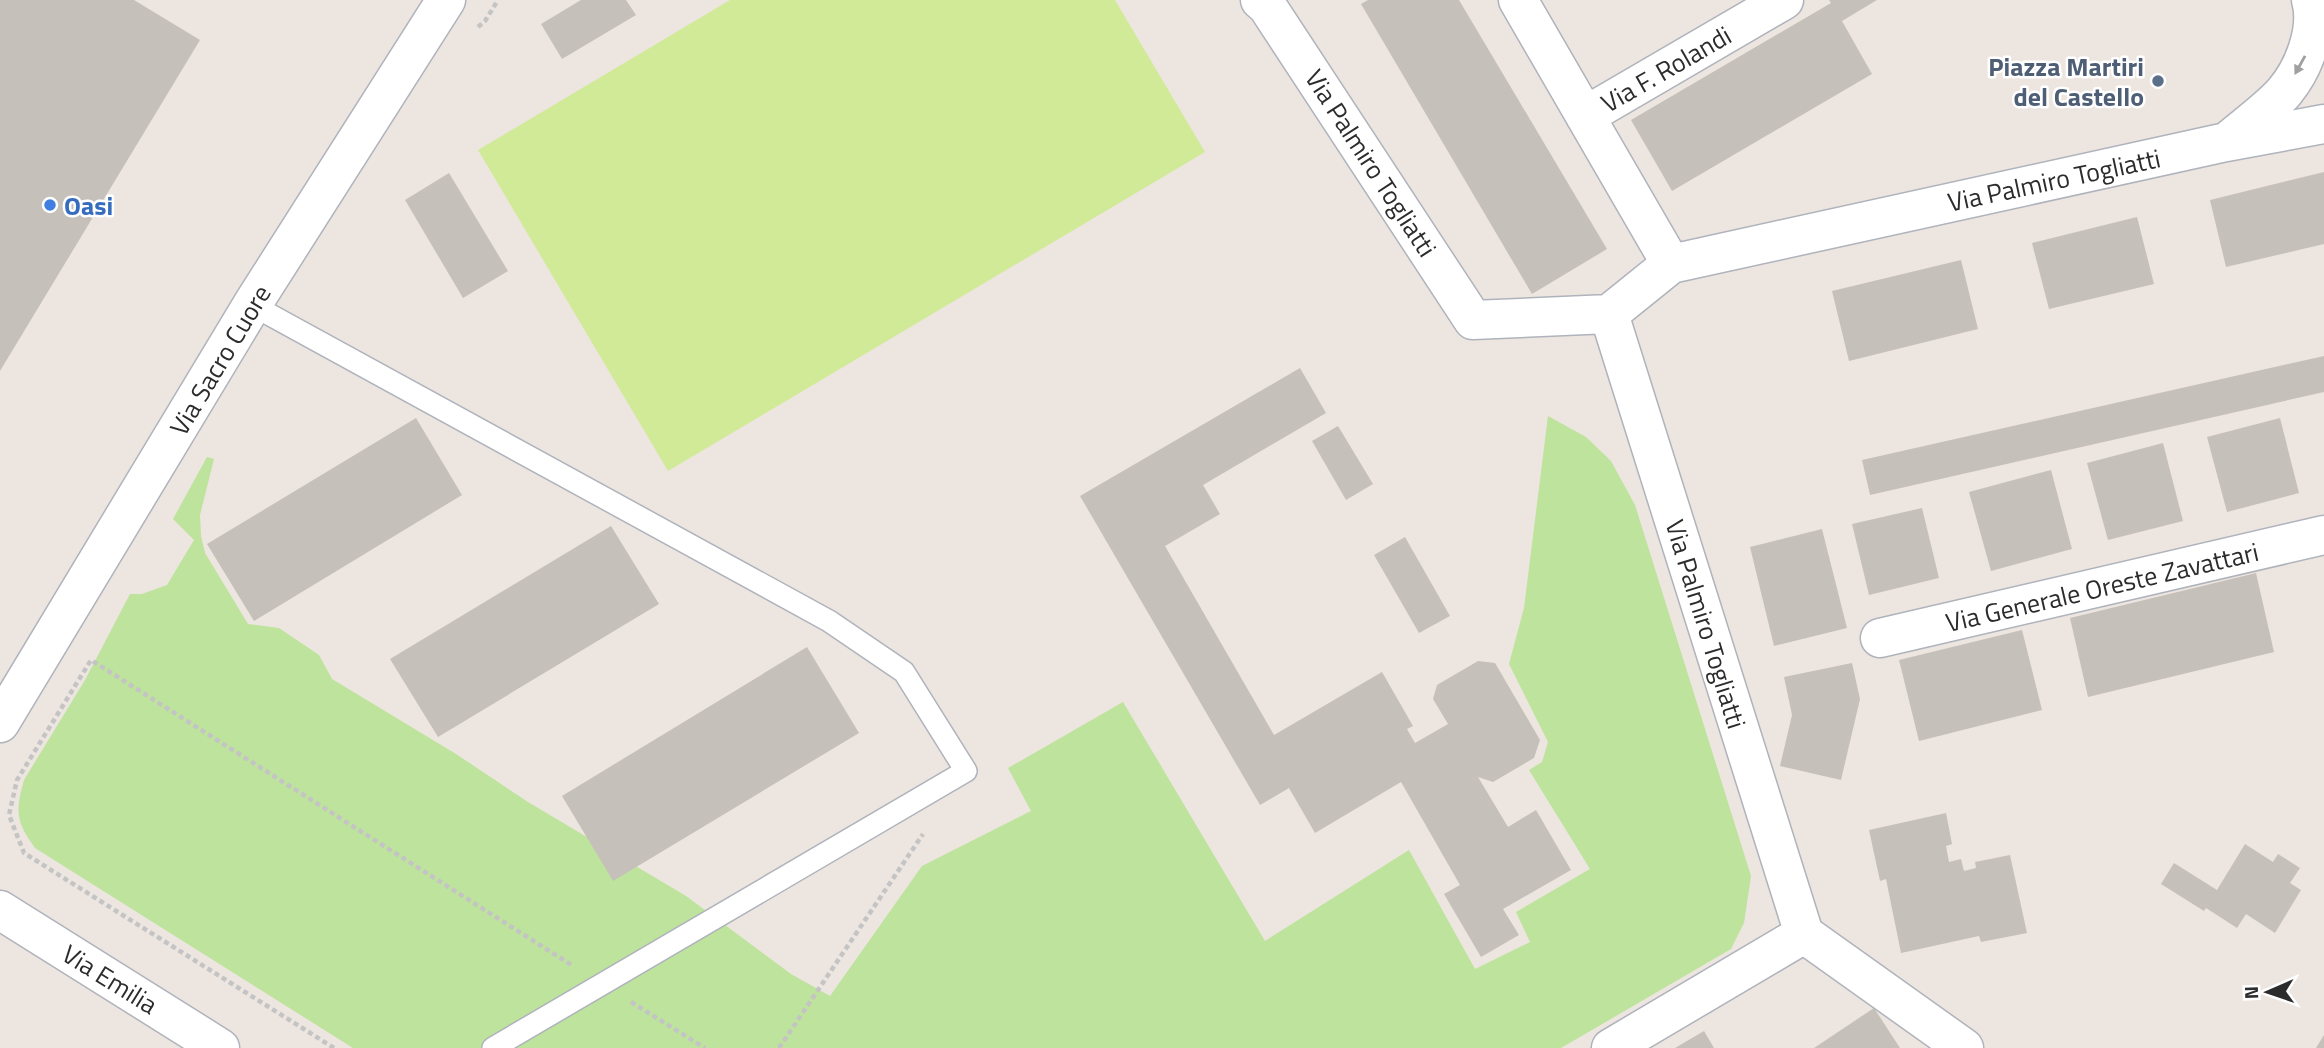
<svg xmlns="http://www.w3.org/2000/svg" width="2324" height="1048" font-family="'Titillium Web',sans-serif">
<style>
.green{fill:#bde39c}
.pitch{fill:#d1ea98}
.building{fill:#c6c0ba}
.lines{fill:none;stroke-linecap:round;stroke-linejoin:round}
.lane-casing{stroke:#afb3bc;stroke-width:24}
.street-casing{stroke:#afb3bc;stroke-width:41}
.secondary-casing{stroke:#afb3bc;stroke-width:41}
.path{stroke:#c4c4c4;stroke-width:4.5;stroke-dasharray:5 3.5;stroke-linecap:butt}
.lane{stroke:#fff;stroke-width:21}
.street{stroke:#fff;stroke-width:38}
.secondary{stroke:#fff;stroke-width:38}
.oneway{fill:#a0a0a0}
.service-dot{fill:#5c6f8a;stroke:#fff;stroke-width:2.5}
.shop-dot{fill:#3f7fe0;stroke:#fff;stroke-width:2.5}
.labels{text-anchor:middle;dominant-baseline:central;stroke-width:5;stroke-linejoin:round;paint-order:stroke}
.service-label{font-size:26px;font-weight:bold;fill:#4e5e75;stroke:#fff;text-anchor:end}
.street-label{font-size:26px;fill:#2c2c2c;stroke:#fff}
.shop-label{font-size:26px;font-weight:bold;fill:#366cbe;stroke:#fff;text-anchor:start}
</style>
<rect width="100%" height="100%" fill="#ede5df"/>
<path class="green" d="M1548 416 1586 437 1611 461 1635 505 1751 876 1744 923 1731 949 1561 1048H353L35 848C16 821 15 813 24 780L85 680 130 594H142L167 585 194 540 173 519 207 457 214 459 200 515 201 536 205 553 248 624 279 628 319 655 332 679 456 754 528 802 686 896 791 974 830 996 922 866 1031 811 1008 768 1123 702 1265 941 1409 850 1475 969 1530 942 1516 912 1590 869 1529 770 1542 762 1548 742 1509 664 1524 608Z"/>
<path class="pitch" d="M730 0H1115L1205 152 668 471 478 150Z"/>
<path class="building" d="M0 0H134L200 40 0 371Z
M581 0H626L636 15 562 59 541 24Z
M1368 0H1459L1607 249 1532 294 1361 4Z
M1829 0H1877L1842 21 1872 74 1672 191 1631 120 1831 3Z
M2324 172V244L2226 267 2210 200Z
M449 173 508 271 463 298 405 200Z
M2137 217 2154 284 2049 309 2032 243Z
M1961 260 1978 329 1849 361 1832 291Z
M2324 356V392L1870 495 1862 460Z
M1300 368 1326 413 1203 485 1220 514 1165 546 1274 735 1382 672 1413 726 1407 729 1415 743 1448 724 1433 699 1437 685 1478 661 1495 663 1540 740 1534 758 1493 782 1478 777 1508 827 1536 810 1571 870 1503 909 1519 935 1481 957 1444 894 1460 885 1401 782 1315 833 1289 788 1260 805 1080 496Z
M416 418 462 495 254 621 207 544Z
M2280 418 2299 493 2227 512 2207 437Z
M1338 426 1373 484 1346 500 1312 441Z
M2163 443 2183 521 2108 540 2087 463Z
M2051 470 2072 549 1991 571 1969 492Z
M1922 508 1939 578 1869 595 1852 524Z
M611 526 659 604 438 737 390 659Z
M1822 529 1847 628 1774 646 1750 547Z
M1405 537 1450 616 1419 633 1374 555Z
M2256 573 2274 652 2088 697 2070 618Z
M2022 630 2042 710 1919 741 1899 660Z
M807 647 859 733 613 881 562 796Z
M1852 663 1860 699 1841 780 1780 766 1792 715 1784 677Z
M1946 813 1952 844 1946 846 1949 862 1961 859 1964 871 1976 868 1975 862 2010 855 2027 933 1981 942 1979 936 1901 953 1886 879 1880 881 1869 830Z
M2245 844 2273 862 2278 854 2300 868 2290 883 2301 890 2275 933 2246 914 2237 928 2206 908 2204 911 2161 884 2174 863 2217 890Z
M1874 1008 1900 1048H1814Z
M1704 1031 1714 1048H1675Z
M2324 1035V1048H2316Z"/>
<g class="lines">
<g class="lane-casing">
<path id="lane" d="M252 305 829 621 904 672 966 771 493 1048"/>
</g>
<g class="street-casing">
<path id="street" d="M1260 0 1267 6 1473 320 1609 314 1804 934 1964 1048
M1518 0 1671 264
M1585 116 1784 0
M2228 141C2244 127 2272 107 2285 91 2304 68 2319 29 2311 0
M1609 314 1671 264 2226 142 2324 124
M1880 638 2324 535
M0 723 252 305 446 0
M1611 1048 1804 934"/>
</g>
<g class="secondary-casing">
<path id="secondary" d="M0 910 220 1048"/>
</g>
<path class="path" d="M478 27 485 21 498 0
M631 1002 705 1048
M334 1048 24 853 9 815 17 780 91 660 573 966
M779 1048 923 834"/>
<use href="#lane" class="lane"/>
<use href="#street" class="street"/>
<use href="#secondary" class="secondary"/>
</g>
<defs><path id="oneway-solid" d="M-6-.8H1V-3.2L6.5 0L1 3.2V.8H-6Z" transform="scale(1.75)"/></defs>
<use class="oneway" href="#oneway-solid" transform="translate(2300 65) rotate(119)"/>
<circle class="service-dot" cx="2158" cy="81" r="7"/>
<circle class="shop-dot" cx="50" cy="205" r="7"/>
<g class="labels">
<g class="service-label">
<text x="2144" y="66">Piazza Martiri<tspan x="2144" dy="30">del Castello</tspan></text>
</g>
<g class="street-label">
<text transform="translate(1666 69) rotate(-30)">Via F. Rolandi</text>
<text transform="translate(1371 163) rotate(57)">Via Palmiro Togliatti</text>
<text transform="translate(2054 180) rotate(-12)">Via Palmiro Togliatti</text>
<text transform="translate(220 360) rotate(-59)">Via Sacro Cuore</text>
<text transform="translate(2102 587) rotate(-13)">Via Generale Oreste Zavattari</text>
<text transform="translate(1706 624) rotate(73)">Via Palmiro Togliatti</text>
<text transform="translate(110 979) rotate(32)">Via Emilia</text>
</g>
<g class="shop-label">
<text x="64" y="205">Oasi</text>
</g>
</g>
<g transform="translate(2268 992) rotate(268)" stroke="#ffffff" stroke-width="5" paint-order="stroke">
<path d="M0-5L12 26L0 18L-12 26Z" fill="#2c2c2c"/>
<text y="-10" font-size="19" font-weight="bold" text-anchor="middle" fill="#2c2c2c">N</text>
</g>
</svg>
